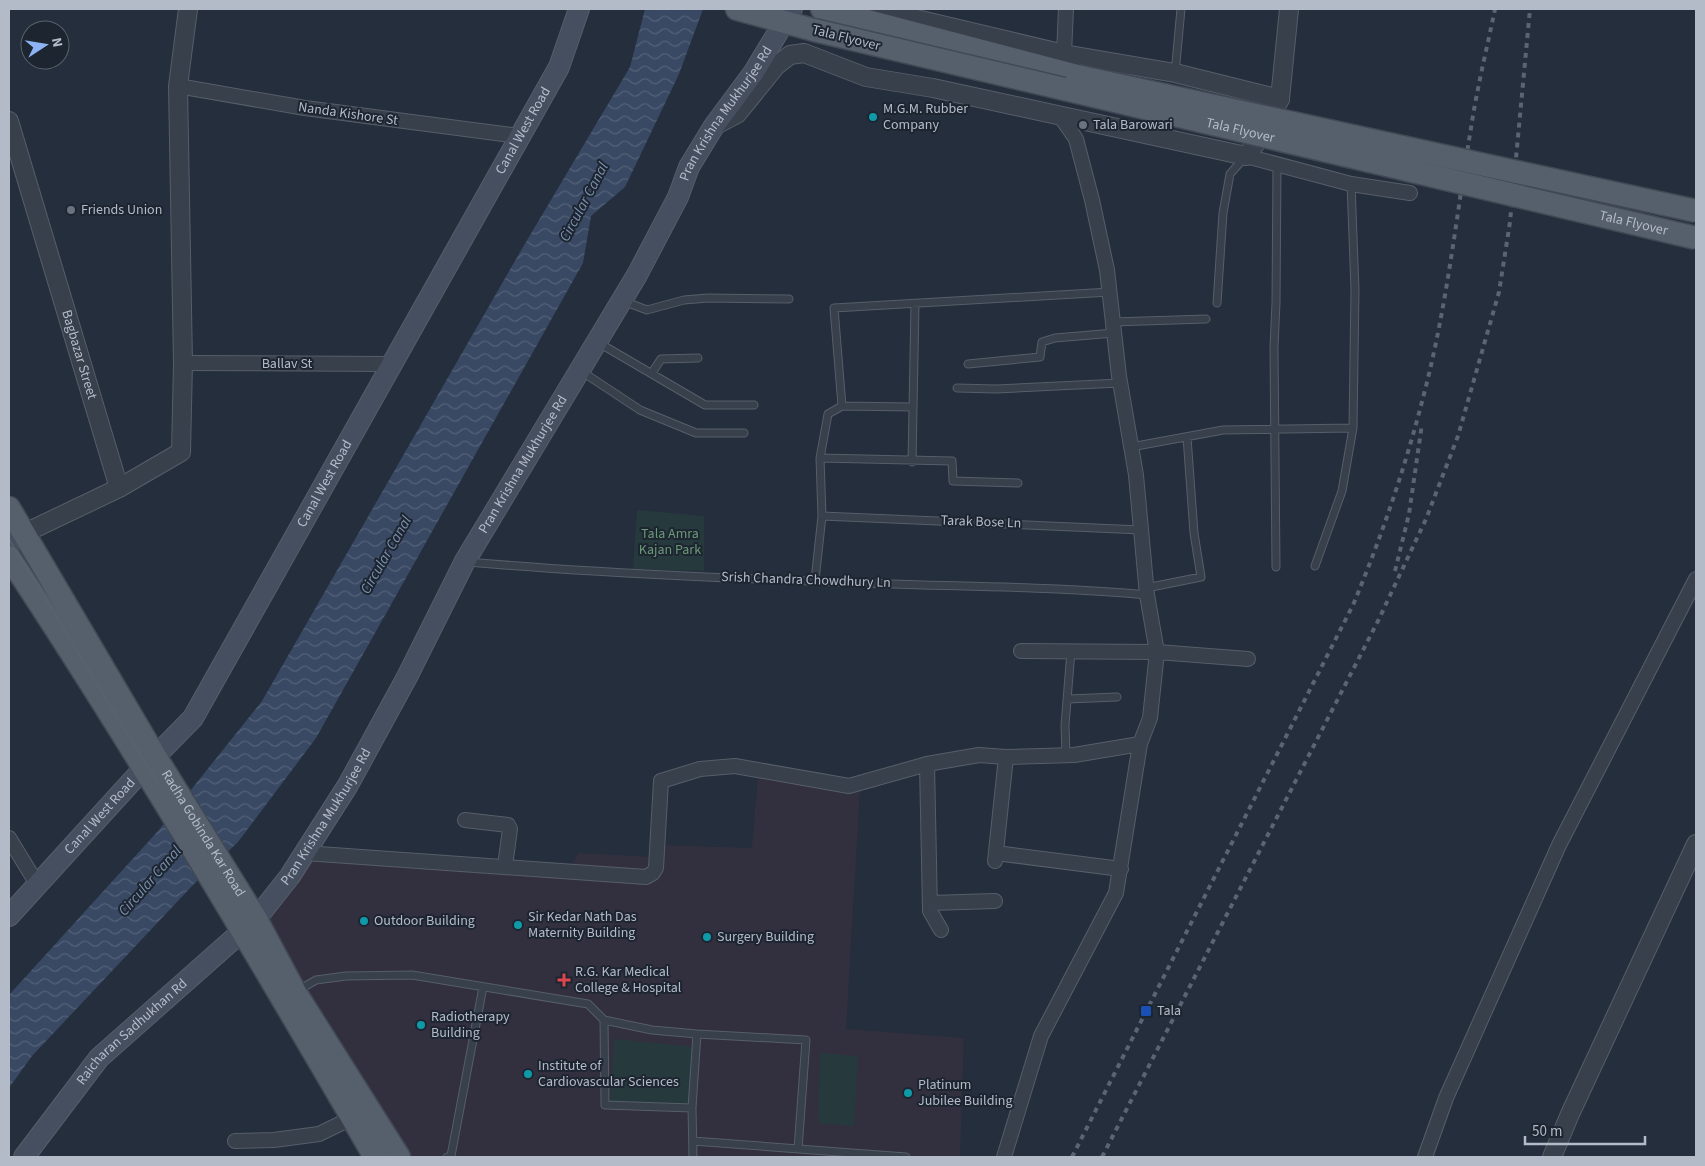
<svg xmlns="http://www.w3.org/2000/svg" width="1705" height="1166" font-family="'Source Sans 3',sans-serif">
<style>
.medical{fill:#32303e}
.green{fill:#263a3d}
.water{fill:url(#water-waves)}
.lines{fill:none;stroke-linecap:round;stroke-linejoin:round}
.service-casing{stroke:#565e6a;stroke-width:9}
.minor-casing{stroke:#565e6a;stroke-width:16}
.tertiary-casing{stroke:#565e6a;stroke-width:20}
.secondary-casing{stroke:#565e6a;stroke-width:22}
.primary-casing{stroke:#414955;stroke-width:25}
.service{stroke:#38404c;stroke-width:7}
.minor{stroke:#38404c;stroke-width:14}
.tertiary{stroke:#38404c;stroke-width:18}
.secondary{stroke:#464f5f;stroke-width:20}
.primary{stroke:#565f6c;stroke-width:22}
.tram{stroke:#5a6473;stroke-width:1}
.rail{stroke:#5a6473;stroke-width:4;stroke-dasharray:5 5;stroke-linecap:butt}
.primary-bridge-casing{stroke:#414955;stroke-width:25;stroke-linecap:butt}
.primary-bridge{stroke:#565f6c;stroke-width:22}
.culture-dot{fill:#0f9aa8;stroke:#1d2531;stroke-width:2}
.worship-dot{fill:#6b7280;stroke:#1d2531;stroke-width:2}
.health-dot{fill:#e0444e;stroke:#1d2531;stroke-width:2}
.transit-dot{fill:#1a4fb4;stroke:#1d2531;stroke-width:2}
.labels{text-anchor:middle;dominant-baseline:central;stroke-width:4;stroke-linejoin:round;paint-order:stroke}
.street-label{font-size:14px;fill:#b4bbc8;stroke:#1d2531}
.poi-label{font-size:14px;fill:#b4bbc8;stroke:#1d2531;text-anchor:start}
.park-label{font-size:14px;fill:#6c9877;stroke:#1d2531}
.water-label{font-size:15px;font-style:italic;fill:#7c91ae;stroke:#1d2531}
</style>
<defs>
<pattern id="water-waves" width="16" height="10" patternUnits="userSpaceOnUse" patternTransform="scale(1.25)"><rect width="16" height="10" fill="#394963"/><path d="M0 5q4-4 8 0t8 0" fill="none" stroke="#536178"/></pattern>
</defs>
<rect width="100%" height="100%" fill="#242e3c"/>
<path class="medical" d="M758 774 860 789 846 1029 964 1038 960 1157H387L250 931 310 856 568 872 578 853 653 857 657 845 752 848Z"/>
<path class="green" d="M637 510 704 516V571L633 569Z
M614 1039 693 1047 690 1104 610 1102Z
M820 1053 858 1056 854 1126 818 1123Z"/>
<path class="water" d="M645 9H703L679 74 625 187 591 216 583 263 316 738 238 842 193 885 32 1056 9 1088V995L158 831 262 701 523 247 630 67Z"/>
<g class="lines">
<g class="service-casing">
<path id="service" d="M1175 73 1181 9
M1351 184 1355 289 1353 428
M623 301 647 310 684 300 708 298 789 299
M1217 303 1223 213 1230 174 1244 158
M1113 322 1206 319
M599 343 705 405H754
M968 364 1040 357 1042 342 1055 338 1114 333
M581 371 640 410 696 433H744
M652 373 661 359 698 358
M957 388 996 389 1120 383
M912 407 842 406 834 308 1110 292
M1131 447 1223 430 1353 428 1342 491 1315 566
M820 458 952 461 953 481 1018 483
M912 462 915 304
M822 516 1141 530
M468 562C620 575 772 580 924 585 998 587 1073 588 1147 595
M1276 567 1274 347 1276 303 1277 166
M815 580 822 516 820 458 828 414 842 406
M1146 588 1201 577 1194 533 1187 437
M1068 699 1117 697
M1066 755 1065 725 1071 651
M297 991 316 980 346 976 412 975 588 1004 604 1020 605 1105 692 1108
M604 1020 652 1030 697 1034 692 1108 693 1157
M697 1034 806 1040 798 1149
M693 1141 906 1157
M447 1157 451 1156 483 987"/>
</g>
<g class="minor-casing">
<path id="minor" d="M1064 54 1066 9
M178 86 305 108 519 136
M1246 156 1351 184 1410 193
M183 363 391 364
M1021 651 1157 652 1248 659
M927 764 930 911 941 930
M465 820 508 825 510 829 505 866
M9 838 37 884
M305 853 646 877 653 873 656 868 661 781 700 769 735 766 849 786 927 764 979 755 1006 757 1074 755 1140 744 1150 718 1157 652 1147 595 1136 475 1119 376 1107 270 1092 200 1076 139 1060 116
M996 853 1121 869
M995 861 1006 757
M930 903 995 901
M235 1141 274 1140 319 1134 352 1118
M1004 1157 1041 1036 1116 893 1140 744
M1425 1157 1446 1098 1559 845 1696 579"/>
</g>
<g class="tertiary-casing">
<g id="tertiary">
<path d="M874 9 1064 54 1175 73 1280 99"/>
<path id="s1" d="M9 121 119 488"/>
<path d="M714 126 737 114 776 66 790 55 804 53 866 77 933 88 1246 156 1256 143 1280 99 1289 9"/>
<path d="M25 533 119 488 181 452 183 363 178 86 188 9"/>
<path d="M1552 1157 1570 1114 1696 844"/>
</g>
</g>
<g class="secondary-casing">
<g id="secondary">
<path d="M9 544 25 533"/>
<path id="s2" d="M9 916 143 769 193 718 559 67 579 9"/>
<path id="s3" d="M24 1157 99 1058 256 919 290 876 348 785 407 677 465 561 637 275 678 197 689 167 714 126 754 72 792 9"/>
</g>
</g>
<g class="primary-casing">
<g id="primary">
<path d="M737 9 814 30"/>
<path d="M822 9 1077 76"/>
<path id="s4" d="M9 508 155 756 256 919 295 992 399 1157"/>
<path d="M9 557C138 752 257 954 375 1157"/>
</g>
</g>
<use href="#service" class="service"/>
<use href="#minor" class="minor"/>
<use href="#tertiary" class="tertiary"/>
<use href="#secondary" class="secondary"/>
<use href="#primary" class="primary"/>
<path class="tram" d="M9 539 158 784"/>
<path class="rail" d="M1395 571 1409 514 1422 424
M1072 1157 1353 605C1384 531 1409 456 1428 378 1448 296 1457 212 1471 128 1477 88 1487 48 1495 9
M1102 1157 1378 621 1426 519 1458 436 1499 292 1510 222 1530 9"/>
<g class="primary-bridge-casing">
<g id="primary-bridge">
<path id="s5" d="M814 30 1696 238"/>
<path d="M1077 76 1696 211"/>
</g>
</g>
<use href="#primary-bridge" class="primary-bridge"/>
</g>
<g class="culture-dot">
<circle cx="873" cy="117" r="5"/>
<circle cx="364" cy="921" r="5"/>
<circle cx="518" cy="925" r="5"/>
<circle cx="707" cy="937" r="5"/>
<circle cx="421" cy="1025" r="5"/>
<circle cx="528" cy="1074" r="5"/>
<circle cx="908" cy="1093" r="5"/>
</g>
<g class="worship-dot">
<circle cx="1083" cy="125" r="5"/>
<circle cx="71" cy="210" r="5"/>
</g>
<path class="health-dot" d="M561.5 972.5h5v5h5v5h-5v5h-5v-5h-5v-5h5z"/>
<rect class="transit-dot" x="1140" y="1005" width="12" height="12" rx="2.5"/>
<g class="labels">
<g class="street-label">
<text transform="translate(846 38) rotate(14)">Tala Flyover</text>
<text transform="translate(348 114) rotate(8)">Nanda Kishore St</text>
<text stroke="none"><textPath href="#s3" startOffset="1268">Pran Krishna Mukhurjee Rd</textPath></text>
<text stroke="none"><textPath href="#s2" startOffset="944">Canal West Road</textPath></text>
<text stroke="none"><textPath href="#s5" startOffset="438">Tala Flyover</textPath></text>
<text stroke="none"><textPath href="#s5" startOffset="842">Tala Flyover</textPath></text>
<text stroke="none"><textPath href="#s1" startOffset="244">Bagbazar Street</textPath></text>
<text x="287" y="364">Ballav St</text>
<text stroke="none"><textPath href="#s3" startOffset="862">Pran Krishna Mukhurjee Rd</textPath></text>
<text stroke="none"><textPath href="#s2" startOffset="539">Canal West Road</textPath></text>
<text transform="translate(981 522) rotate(2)">Tarak Bose Ln</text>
<text transform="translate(806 580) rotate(2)">Srish Chandra Chowdhury Ln</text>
<text stroke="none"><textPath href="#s3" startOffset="458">Pran Krishna Mukhurjee Rd</textPath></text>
<text stroke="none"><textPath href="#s2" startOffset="135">Canal West Road</textPath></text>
<text stroke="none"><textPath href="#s4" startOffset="379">Radha Gobinda Kar Road</textPath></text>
<text stroke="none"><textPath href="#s3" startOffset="166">Raicharan Sadhukhan Rd</textPath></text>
</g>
<g class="poi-label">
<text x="883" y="109">M.G.M. Rubber<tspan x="883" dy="16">Company</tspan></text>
<text x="1093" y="125">Tala Barowari</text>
<text x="81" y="210">Friends Union</text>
<text x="528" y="917">Sir Kedar Nath Das<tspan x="528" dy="16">Maternity Building</tspan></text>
<text x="374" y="921">Outdoor Building</text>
<text x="717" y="937">Surgery Building</text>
<text x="575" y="972">R.G. Kar Medical<tspan x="575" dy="16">College &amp; Hospital</tspan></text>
<text x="1157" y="1011">Tala</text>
<text x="431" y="1017">Radiotherapy<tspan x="431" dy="16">Building</tspan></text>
<text x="538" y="1066">Institute of<tspan x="538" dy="16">Cardiovascular Sciences</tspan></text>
<text x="918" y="1085">Platinum<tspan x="918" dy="16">Jubilee Building</tspan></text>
</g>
<g class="park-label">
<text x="670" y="534">Tala Amra<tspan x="670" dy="16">Kajan Park</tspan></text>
</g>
<g class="water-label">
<text transform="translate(584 202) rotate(-62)">Circular Canal</text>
<text transform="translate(386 555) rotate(-60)">Circular Canal</text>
<text transform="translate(150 881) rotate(-49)">Circular Canal</text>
</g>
</g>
<rect width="1705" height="1166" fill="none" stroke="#b4bbc8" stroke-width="20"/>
<g transform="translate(45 45) rotate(78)"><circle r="24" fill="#1d2531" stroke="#59616d"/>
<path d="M0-4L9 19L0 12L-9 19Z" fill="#8db3f4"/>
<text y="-8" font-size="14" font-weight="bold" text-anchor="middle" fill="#b4bbc8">N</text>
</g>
<path d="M1525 1136v8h120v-8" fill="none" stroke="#b4bbc8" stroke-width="2.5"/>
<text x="1532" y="1136" font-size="15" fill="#b4bbc8" stroke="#1d2531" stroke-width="4" paint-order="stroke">50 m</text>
</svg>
